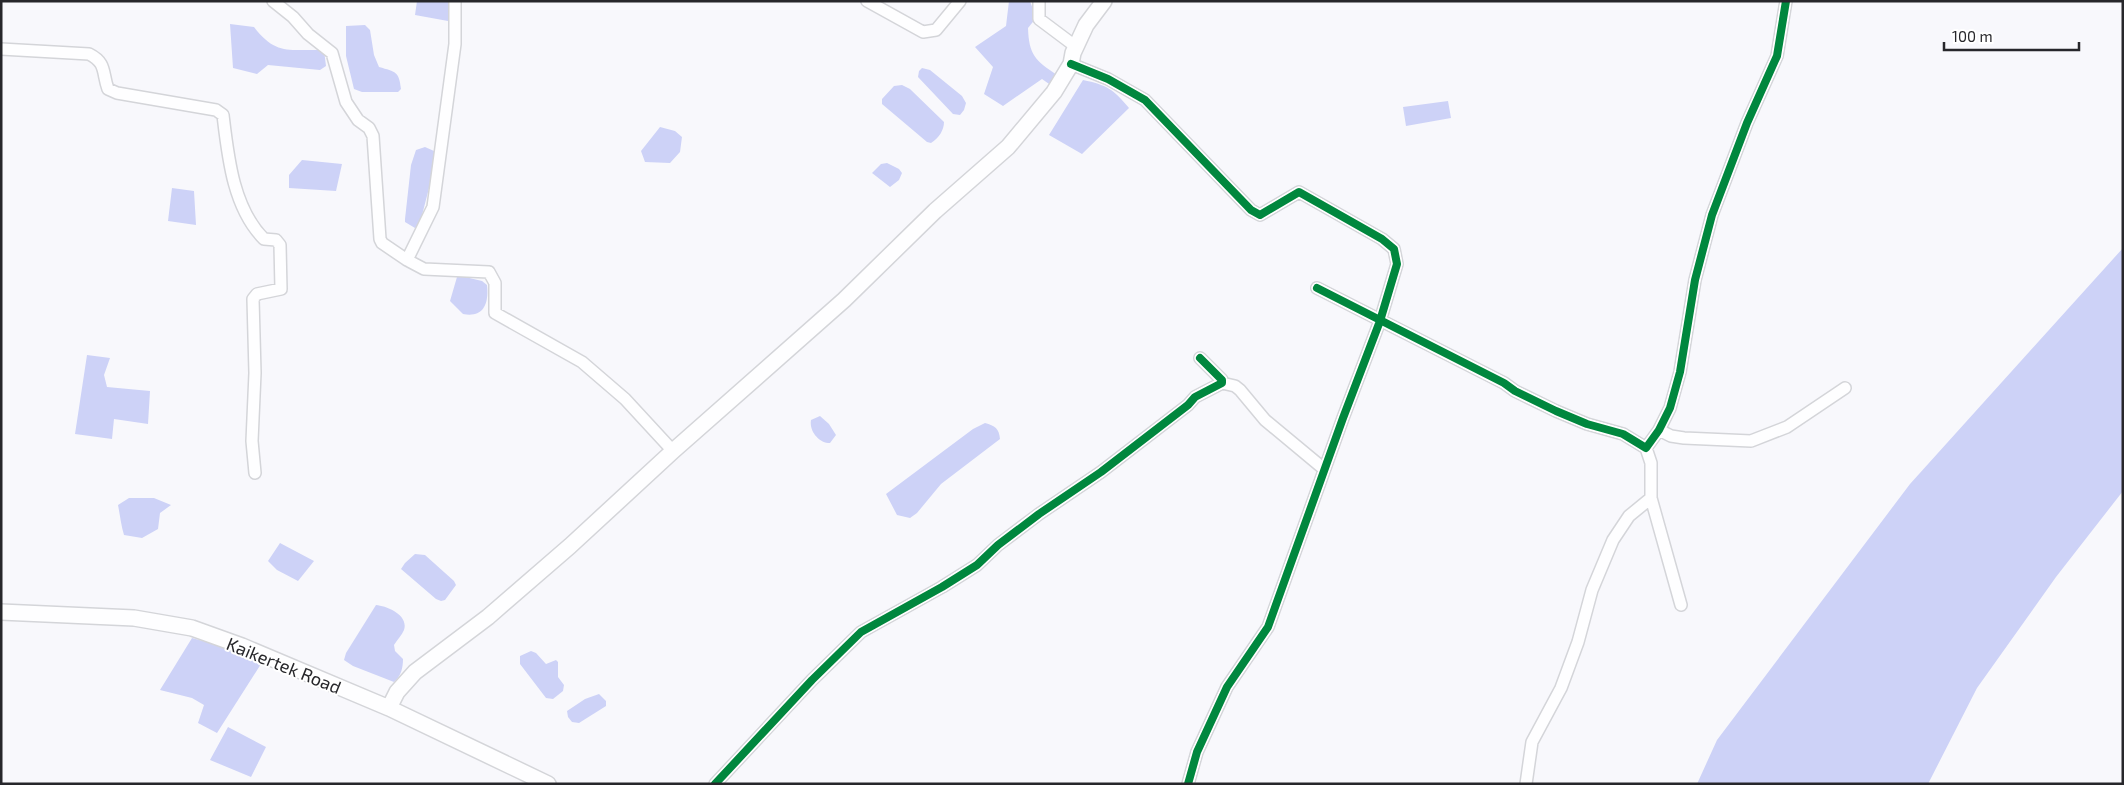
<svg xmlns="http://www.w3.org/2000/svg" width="2124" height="785" font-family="'Exo 2',sans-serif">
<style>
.water{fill:#cdd2f7}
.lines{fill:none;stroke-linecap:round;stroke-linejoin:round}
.minor-casing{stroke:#d4d5d9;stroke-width:14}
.major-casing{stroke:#d4d5d9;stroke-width:18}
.minor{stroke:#fefeff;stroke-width:11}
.major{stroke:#fefeff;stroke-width:15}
.cycleway-casing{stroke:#fff;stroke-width:11}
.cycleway{stroke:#00873e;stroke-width:8}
.labels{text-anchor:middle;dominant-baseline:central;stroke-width:4;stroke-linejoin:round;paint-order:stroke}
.street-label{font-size:18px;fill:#27272b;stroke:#fff}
</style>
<rect width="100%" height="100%" fill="#f8f8fc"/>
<path class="water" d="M417 1H448V21L415 15Z
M1009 1H1030L1036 18 1028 28C1029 55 1035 60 1057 75L1052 86 1042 79 1003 106 984 94 993 67 975 47 1006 26Z
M230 24 254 27C276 56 290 49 324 50L326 66 320 70 268 65 257 74 233 68Z
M365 25 370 30 374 55 379 67C396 72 399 71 401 89L398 92H362L354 89 346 56V26Z
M922 68 930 70 962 96 966 103 964 110 960 115 953 114 918 77 919 71Z
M1083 80C1107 85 1113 89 1129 108L1082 154 1049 135Z
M902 85 910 89 944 122C944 130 939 138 931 143L927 142 882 104V99L894 86Z
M1448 101 1451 118 1406 126 1403 107Z
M660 127 675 131 682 137 680 152 670 163 645 162 641 151Z
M425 147 434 151 437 157 420 223 415 228 405 222V219L411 165 416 150Z
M302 160 342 164 336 191 289 188V175Z
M887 163 899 169 902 173 899 180 890 187 872 173 881 164Z
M172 188 194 191 196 225 168 221Z
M2123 248V491L2056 577 1977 688 1928 784H1697L1717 740 1910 484Z
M461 276 482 281 487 285C489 303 484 318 463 314L450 301 457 277Z
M87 355 110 358 104 375 107 387 150 391 148 424 114 419 112 439 75 434Z
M820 416 829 424 836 435 830 443C819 443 809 431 811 420Z
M985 423C995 426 999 428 1000 439L941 484 917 513 910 518 897 515 886 494 973 429Z
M129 498H154L171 505 160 513 158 529 142 538 124 535C121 525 120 515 118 505Z
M280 543 314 561 298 581 277 570 268 561Z
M415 554 425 555 454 581 456 585 445 600 441 601 436 599 401 569 405 563Z
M376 605C387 606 409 615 404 630 402 635 397 640 394 645L395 651 403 659C403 668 401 676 394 682L353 666 344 660 346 653Z
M192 638 225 647 261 664 217 733 198 723 204 705 192 698 160 690Z
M531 651 536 653 546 664 556 660 558 662V677L564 685 563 691 553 699 546 698 520 664V656Z
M599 694 606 701V706L579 723 572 722 568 717 567 711 585 699Z
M228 727 266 747 251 777 210 760Z"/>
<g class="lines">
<g class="minor-casing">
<path id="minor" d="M273 1 293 17 308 34 332 53 346 102 358 120 369 128 373 136 380 239 382 243 407 260
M455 1V44L433 207 407 260 424 269 489 272 495 283V313L582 362 625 399 673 451
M867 1 923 32 936 30 960 1
M1039 1V19L1075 46
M1 49 89 54C107 63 102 73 108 89L117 93 216 110 223 115C228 157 233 208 264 239L276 240 280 245 281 289 257 294 253 299 255 373 252 441 255 473
M1071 64 1108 79 1145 100 1251 210 1260 215 1299 192 1382 239 1394 249 1397 264 1380 321 1343 418 1268 627 1227 687 1197 752 1188 784
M1317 288 1504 383 1515 391 1556 411 1587 424 1623 434 1646 448 1659 430 1670 408 1680 372 1695 280 1712 215 1747 123 1777 56 1786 1
M1222 383 1235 386 1240 390 1265 420 1324 469
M1659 430 1671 436 1684 438 1751 441 1787 427 1845 388
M1651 498 1681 605
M715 784 812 680 861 632 942 587 977 565 998 545 1039 514 1101 472 1188 405 1195 397 1222 383V380L1200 358
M1526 784 1532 742 1561 688 1578 642 1592 590 1613 540 1629 516 1651 498V463L1646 448"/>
</g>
<g class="major-casing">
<path id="major" d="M1 612 134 618 192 628 242 646 389 708 548 784
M389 708 397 692 415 672 488 617 570 546 673 451 844 300 935 211 1008 147 1054 92 1071 64 1073 53 1086 25 1104 1"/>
</g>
<use href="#minor" class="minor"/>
<use href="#major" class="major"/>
<g class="cycleway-casing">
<path id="cycleway" d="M1071 64 1108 79 1145 100 1251 210 1260 215 1299 192 1382 239 1394 249 1397 264 1380 321 1343 418 1268 627 1227 687 1197 752 1188 784
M1317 288 1504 383 1515 391 1556 411 1587 424 1623 434 1646 448 1659 430 1670 408 1680 372 1695 280 1712 215 1747 123 1777 56 1786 1
M715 784 812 680 861 632 942 587 977 565 998 545 1039 514 1101 472 1188 405 1195 397 1222 383V380L1200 358"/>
</g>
<use href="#cycleway" class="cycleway"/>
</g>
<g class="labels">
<g class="street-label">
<text transform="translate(284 665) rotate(22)">Kaikertek Road</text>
</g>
</g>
<rect width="2124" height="785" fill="none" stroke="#27272b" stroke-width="5"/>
<path d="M1944 42v8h135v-8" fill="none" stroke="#27272b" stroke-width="2.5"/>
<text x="1952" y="42" font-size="15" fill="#27272b" stroke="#ffffff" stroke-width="4" paint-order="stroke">100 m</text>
</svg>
